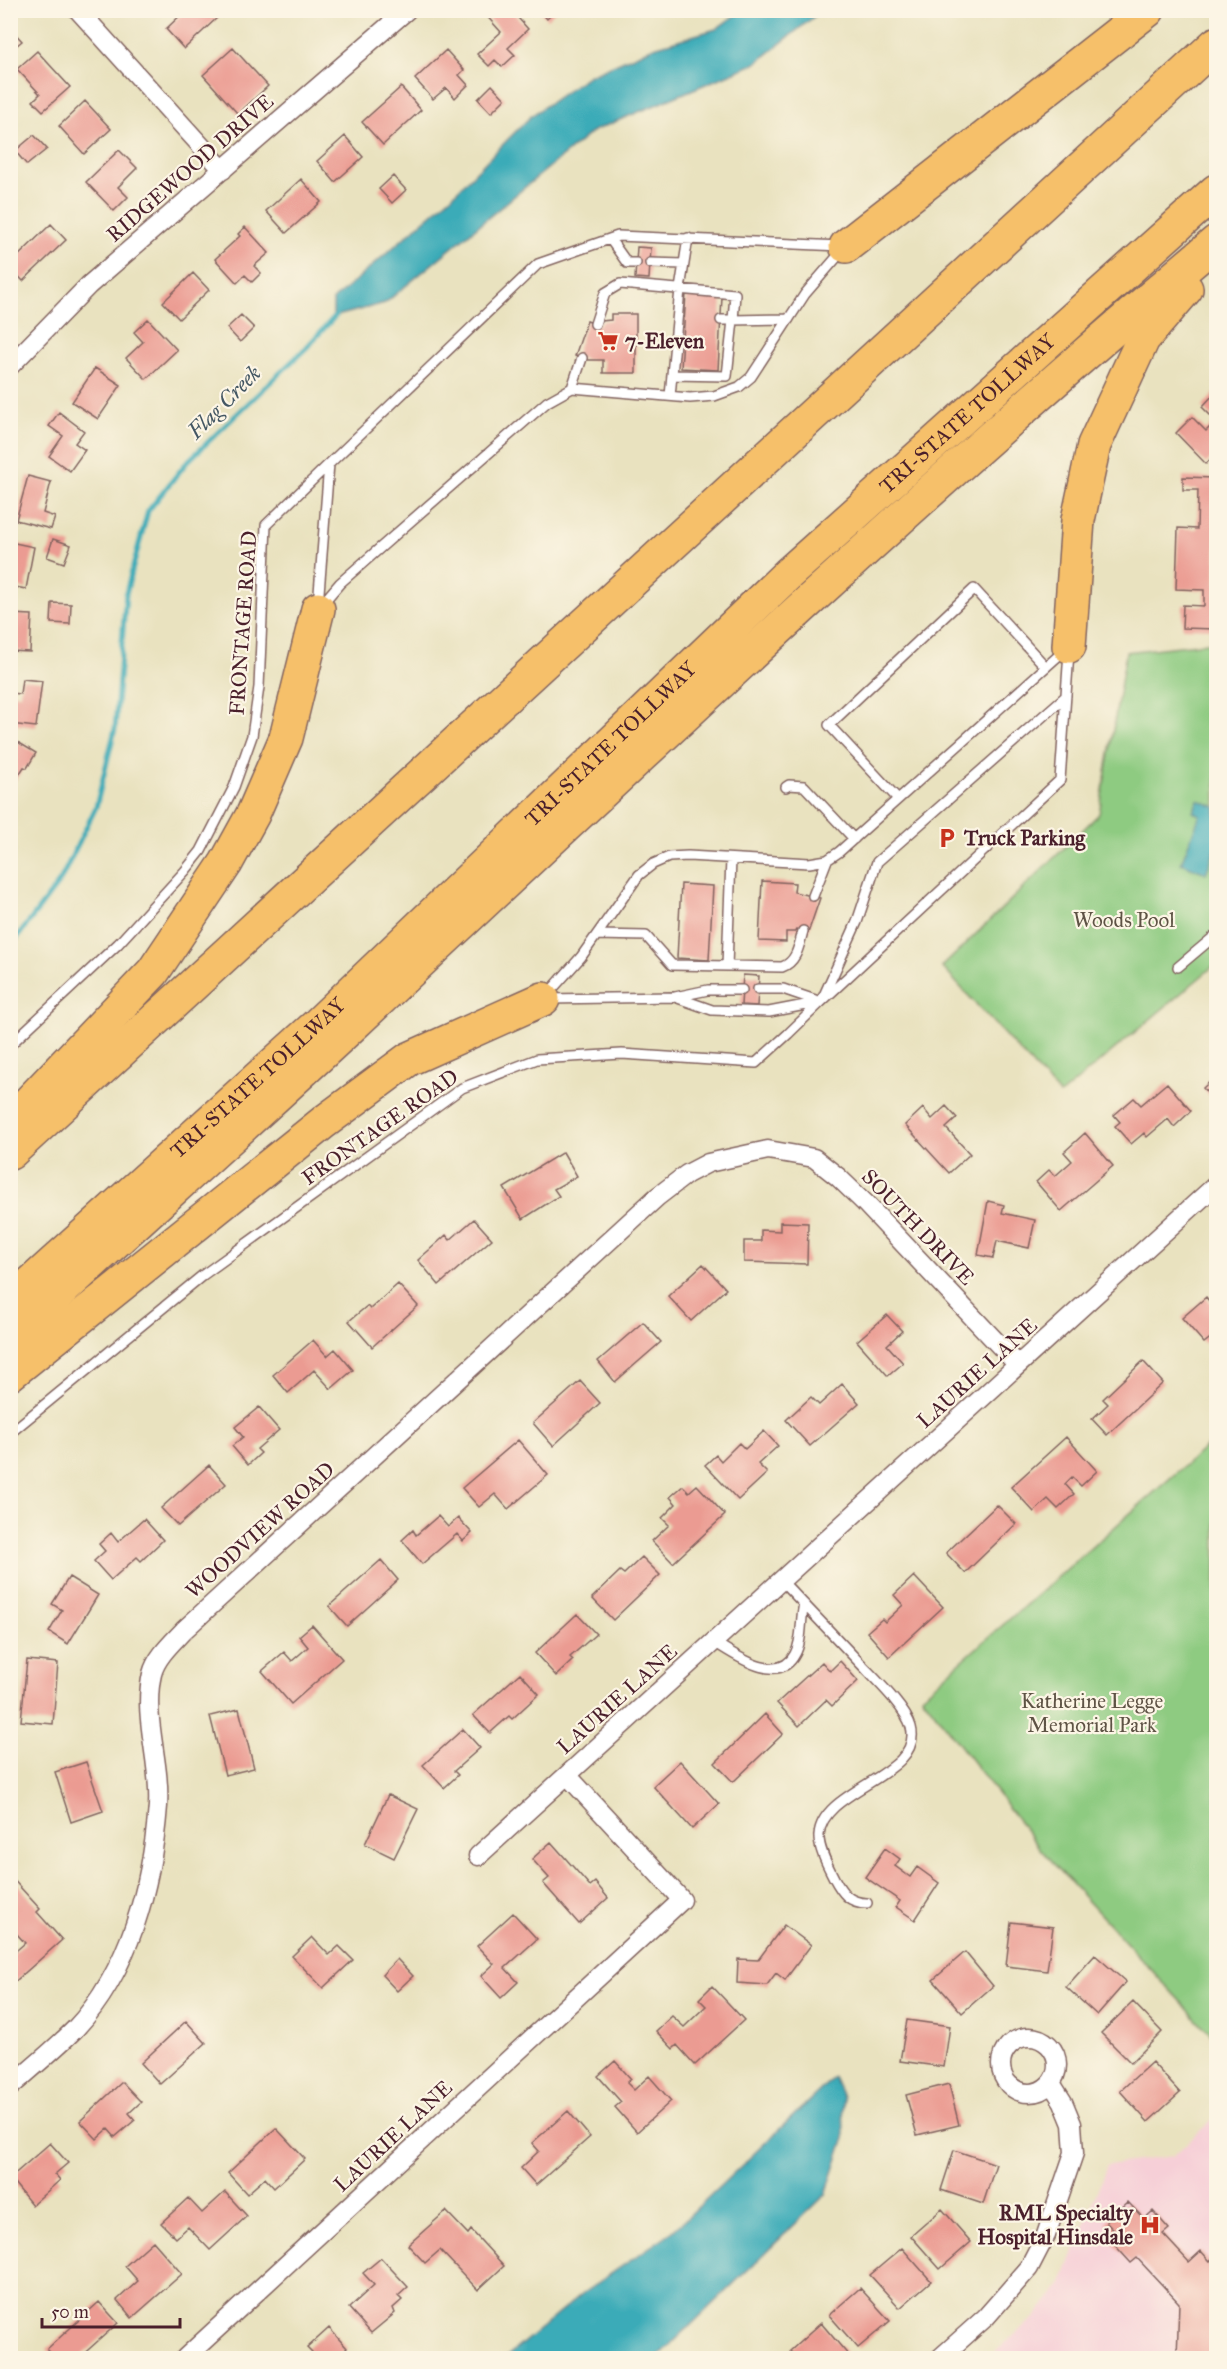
<svg xmlns="http://www.w3.org/2000/svg" width="1227" height="2369" font-family="'IM FELL Great Primer',serif">
<style>
.built{fill:#f6cfd7}
.green{fill:#8ecb81;stroke:#6c7556;stroke-width:1.5}
.water{fill:#3babb8;stroke:#426572;stroke-width:1.5}
.lines{fill:none;stroke-linecap:round;stroke-linejoin:round}
.stream{stroke:#3babb8;stroke-width:5}
.building{fill:#eb9b92}
.lane-casing{stroke:#82635f;stroke-width:12}
.street-casing{stroke:#82635f;stroke-width:21}
.highway-casing{stroke:#82635f;stroke-width:36}
.lane{stroke:#fff;stroke-width:9}
.street{stroke:#fff;stroke-width:18}
.highway{stroke:#f6c06b;stroke-width:33}
.labels{text-anchor:middle;dominant-baseline:central;stroke-width:4.5;stroke-linejoin:round;paint-order:stroke}
.street-label{font-size:21px;fill:#4a1f2b;stroke:#fcf5e5}
.poi-label{font-size:21px;font-weight:bold;fill:#4a1f2b;stroke:#fcf5e5;text-anchor:start}
.park-label{font-size:21px;fill:#5e5345;stroke:#fcf5e5}
.water-label{font-size:22px;font-style:italic;fill:#445763;stroke:#fcf5e5}
</style>
<rect width="100%" height="100%" fill="#fcf5e5"/>
<filter id="ink" filterUnits="userSpaceOnUse"><feTurbulence type="fractalNoise" baseFrequency=".0167" numOctaves="2"/><feDisplacementMap in="SourceGraphic" scale="12" xChannelSelector="R" yChannelSelector="G"/><feConvolveMatrix kernelMatrix="1 2 1 2 8 2 1 2 1" color-interpolation-filters="sRGB"/></filter>
<filter id="wash" filterUnits="userSpaceOnUse"><feTurbulence type="fractalNoise" baseFrequency=".008" numOctaves="4" result="noise"/><feDisplacementMap in="SourceGraphic" scale="24" xChannelSelector="R" yChannelSelector="G"/><feGaussianBlur stdDeviation="1.35" result="paint"/><feColorMatrix in="noise" values="0 0 0 0 0 0 0 0 0 0 0 0 0 0 0 0 0 1.4 0 .05"/><feComposite in="paint" operator="in"/></filter>
<g filter="url(#wash)">
<rect width="100%" height="100%" fill="#e9e2bf"/>
<path class="built" d="M1216 2116V2358H988L1035 2317 1061 2285 1107 2165 1173 2156Z"/>
<path class="green" d="M1216 642V964L1060 1095 942 967 1099 814 1126 652Z
M1216 1438V2040L1041 1850 922 1696Z"/>
<path class="water" d="M741 11H821L756 63 593 131 385 303 333 317V300L452 196 531 116 588 76 654 47 716 29Z
M1198 800 1216 807V848L1206 873 1181 863 1200 815 1193 812Z
M834 2077 843 2097 844 2140 826 2194 657 2358H505L583 2293 673 2231Z"/>
<g class="lines">
<path class="stream" d="M10 947 60 881 96 807 115 729 126 593 148 511 187 462 306 348 337 314"/>
</g>
<g id="blocks">
<path class="building" d="M186 10H212L218 17 184 49 166 29Z
M487 10H511L528 29 508 48 515 55 502 67 495 60 489 66 477 54 501 32 484 13Z
M539 10H556L547 19Z
M10 28 22 41 10 51Z
M233 48 268 86 238 114 203 75Z
M446 50 464 70 459 75 468 85 455 98 446 88 433 99 415 79Z
M37 51 70 87 43 111 33 101 40 94 17 69Z
M492 85 505 99 491 113 478 99Z
M401 87 421 110 383 145 362 122Z
M85 101 111 129 84 154 59 126Z
M34 135 47 149 27 165 15 151Z
M345 136 363 157 335 182 317 161Z
M119 150 137 168 118 187 128 197 114 211 86 182Z
M393 176 406 190 392 203 379 189Z
M301 179 321 202 286 233 266 211Z
M51 224 66 240 23 281 10 267V264Z
M245 227 269 253 254 266 261 273 252 282 245 275 237 283 215 259 240 236 238 234Z
M637 247 651 248 649 279 635 278Z
M193 273 209 290 179 319 163 302Z
M686 294 722 297 718 370 681 368Z
M611 314H636V373H603V360H587L575 356 587 321 599 325 601 321 611 320Z
M241 315 254 328 240 342 227 328Z
M148 319 177 350 146 379 126 358 143 342 134 332Z
M95 368 121 385 98 419 72 402Z
M1216 392V453L1206 464 1176 433 1192 417 1206 431 1216 421 1202 407Z
M59 412 84 431 75 443 85 450 70 471 49 456 63 436 49 426Z
M28 476 51 482 43 513 55 517 51 529 16 520Z
M1183 477 1216 478V629L1182 628 1183 605 1204 606V590L1176 589 1178 528 1197 529 1198 490H1183Z
M53 539 71 545 64 563 47 557Z
M10 542 34 547 26 589 10 586Z
M52 603 71 604 70 624 51 623Z
M10 614 32 615 30 652 10 651Z
M22 679 42 681 36 727 10 724V693L20 694Z
M16 741 36 753 27 768 24 767 10 788V750Z
M762 881 795 883 794 892 820 898 808 933 796 929 795 932H786V942L759 941Z
M681 884 713 886 709 960 677 958Z
M743 975 759 976 757 1006 741 1005Z
M1216 1076V1103L1203 1088Z
M1167 1083 1191 1111 1174 1127 1168 1119 1147 1137 1144 1133 1131 1144 1115 1126 1120 1122 1114 1115 1134 1098 1141 1105Z
M946 1106 957 1118 946 1128 970 1154 949 1173 905 1125 923 1108 932 1119Z
M1085 1133 1113 1166 1061 1211 1036 1182 1049 1170 1055 1176 1072 1161 1064 1152Z
M563 1152 577 1176 554 1189 559 1196 523 1219 504 1188Z
M988 1201 1004 1205 1002 1213 1035 1220 1029 1248 997 1241 993 1258 978 1255Z
M474 1219 492 1239 439 1285 418 1260 446 1235 450 1240Z
M780 1222 808 1223 807 1264 744 1262V1241H761V1230L780 1231Z
M703 1264 726 1289 691 1321 668 1296Z
M398 1284 418 1306 372 1347 349 1321 367 1306 370 1309Z
M1206 1297 1216 1310V1340L1213 1336 1204 1343 1182 1318Z
M887 1315 902 1331 887 1345 903 1363 888 1376 857 1341Z
M643 1322 661 1342 615 1382 598 1361Z
M313 1340 327 1356 335 1349 353 1370 331 1389 314 1370 288 1393 273 1375Z
M1143 1361 1163 1383 1107 1435 1092 1419 1108 1404 1103 1399Z
M580 1381 600 1403 553 1446 533 1423Z
M842 1384 859 1403 810 1446 786 1420 811 1397 819 1405Z
M259 1407 279 1430 257 1449 261 1453 248 1465 232 1446 243 1437 235 1427Z
M764 1431 778 1446 758 1464 767 1473 738 1500 705 1465 716 1455 721 1461 739 1443 745 1449Z
M1066 1437 1097 1471 1081 1486 1072 1477 1065 1484 1074 1494 1058 1509 1048 1499 1034 1512 1011 1487Z
M518 1440 548 1475 508 1509 495 1494 479 1507 462 1488Z
M209 1465 226 1484 178 1526 161 1508Z
M697 1485 725 1515 673 1563 652 1541 669 1525 662 1518 676 1504 670 1497 683 1486 689 1492Z
M997 1505 1016 1524 965 1573 946 1553Z
M438 1516 448 1527 458 1518 472 1533 463 1541 457 1534 422 1564 402 1540 413 1530 416 1535Z
M144 1519 163 1540 141 1561 137 1557 111 1580 94 1561 105 1551 99 1544 111 1533 118 1542Z
M642 1557 660 1575 613 1620 592 1598 620 1571 624 1574Z
M381 1560 398 1580 347 1626 329 1606Z
M914 1576 943 1607 889 1657 867 1632 882 1619 885 1622 903 1605 894 1595Z
M69 1577 98 1595 68 1644 49 1632 62 1610 52 1604Z
M577 1614 596 1634 570 1657 573 1660 556 1676 535 1653Z
M312 1625 342 1659 291 1704 262 1671 284 1652 292 1661 308 1647 299 1636Z
M27 1660 58 1663 53 1724 21 1721Z
M840 1661 858 1681 832 1706 826 1700 799 1726 777 1703 822 1662 830 1671Z
M520 1673 539 1694 512 1719 509 1716 490 1733 473 1715Z
M239 1709 254 1768 225 1775 210 1716Z
M765 1714 783 1734 733 1782 715 1763Z
M463 1729 480 1748 454 1771 458 1775 444 1788 423 1765Z
M680 1761 719 1804 692 1829 653 1786Z
M86 1762 103 1811 71 1822 55 1772Z
M388 1795 418 1809 394 1858 365 1844Z
M551 1842 590 1886 595 1882 608 1898 579 1924 543 1883 549 1878 532 1859Z
M885 1848 900 1859 895 1866 910 1877 917 1867 939 1883 915 1920 896 1907 900 1901 865 1877Z
M10 1876 40 1909 37 1912 62 1940 10 1986V1956L25 1943 15 1932 10 1935Z
M513 1913 537 1939 505 1968 518 1982 501 1998 481 1976 494 1964 477 1946Z
M1011 1922 1053 1927 1047 1971 1006 1966Z
M784 1925 811 1945 785 1980 776 1973 767 1985 737 1983 738 1959 758 1960Z
M312 1937 329 1955 339 1946 353 1960 323 1988 292 1956Z
M965 1952 993 1986 962 2013 933 1980Z
M1095 1955 1126 1982 1097 2015 1066 1987Z
M397 1959 413 1976 397 1991 382 1975Z
M712 1986 744 2020 695 2065 677 2045 673 2049 656 2031 672 2016 684 2027 706 2006 699 1999Z
M1133 2002 1162 2032 1131 2063 1101 2033Z
M907 2020 950 2026 944 2067 900 2061Z
M186 2021 206 2043 160 2084 141 2063Z
M615 2061 631 2079 627 2083 634 2090 649 2076 671 2101 637 2132 615 2107 621 2102 598 2076Z
M1152 2062 1180 2093 1148 2122 1120 2091Z
M122 2082 141 2102 129 2113 135 2120 115 2137 108 2129 97 2139 80 2121Z
M949 2084 959 2125 917 2135 906 2095Z
M568 2111 590 2137 536 2185 521 2168 539 2151 532 2143Z
M276 2128 305 2159 274 2188 265 2178 247 2194 228 2173Z
M50 2143 68 2163 55 2174 60 2180 32 2205 10 2178Z
M954 2150 996 2164 983 2204 941 2190Z
M225 2192 247 2216 210 2250 188 2227 176 2238 161 2223 188 2198 202 2213Z
M1128 2202 1144 2219 1153 2211 1169 2229 1163 2234 1189 2262 1201 2251 1210 2261 1216 2254V2305L1215 2307 1213 2358H1177L1179 2303 1137 2258 1131 2263 1112 2242 1119 2236 1106 2222Z
M942 2209 971 2242 940 2269 911 2236Z
M446 2211 468 2234 471 2230 504 2266 478 2290 440 2250 425 2263 408 2245Z
M153 2241 182 2274 132 2318 117 2300 138 2281 125 2266Z
M902 2248 931 2281 900 2308 870 2275Z
M381 2258 408 2287 398 2296 402 2300 393 2308 395 2313 371 2333 349 2308 374 2285 363 2273Z
M860 2288 890 2321 858 2348 829 2315Z
M99 2302 118 2323 79 2358H55L47 2349Z
M821 2323 850 2357 848 2358H797L790 2351Z
M329 2328 347 2348 339 2355 342 2358H317L307 2348Z"/>
</g>
</g>
<g filter="url(#ink)">
<use href="#blocks" fill-opacity="0" stroke="#82635f" stroke-width="1.5"/>
<g class="lines">
<g class="lane-casing">
<path id="lane" d="M610 239 627 263H636
M650 263 684 264
M595 324 605 293 620 284 735 294 733 320H721
M672 375 727 376 733 320 789 319
M572 388 582 358
M670 396 680 289 688 238
M322 604 340 583 547 402 572 388 690 398 714 396 739 387 751 377 805 294 843 250
M318 606 329 464 538 264 618 236 841 246
M786 787 789 785 804 786 854 839
M898 799 829 725 974 589 1046 667
M813 896 827 860
M597 935 646 936 672 965 782 967C797 962 799 945 803 931
M727 966 731 859
M1178 967 1216 935
M758 989H783L818 1001
M547 995 581 957 639 875 653 864 669 857 688 856 809 863 827 860 839 852 1066 649
M675 997 708 990H742
M548 999 675 997 712 1010 769 1012 821 1002 1060 780 1069 652
M10 1045 118 944 185 871 201 851 234 787 252 736 259 687 266 525 329 464
M10 1433 203 1275 462 1088 537 1059 622 1054 756 1063 788 1034 821 1002 857 922 877 862 1066 696
M781 1580C808 1608 834 1636 860 1663 874 1678 906 1708 911 1727 924 1776 822 1788 819 1835 818 1848 828 1866 834 1878 842 1893 849 1903 867 1903
M714 1642C734 1654 778 1687 795 1654 803 1640 800 1619 804 1604"/>
</g>
<g class="street-casing">
<path id="street" d="M78 10 223 170
M10 366 89 285 407 10
M478 1856 1216 1185
M1001 2065a28 28 0 1 1 56 0a28 28 0 1 1-56 0Z
M10 2087C32 2068 55 2049 75 2029 130 1971 152 1884 158 1806 161 1762 142 1717 152 1674 156 1657 173 1642 184 1630L657 1197 687 1174 708 1163 768 1150 814 1158 838 1177 865 1203 1018 1365
M185 2358 682 1900 567 1775
M940 2358 986 2317 1029 2268 1046 2235 1074 2153 1072 2124 1063 2102 1051 2083"/>
</g>
<g class="highway-casing">
<g id="highway">
<path d="M846 246 1148 10"/>
<path d="M1069 646 1078 520 1094 445 1143 339 1186 289"/>
<path d="M10 1122 153 972 226 863 253 814 286 738 318 609"/>
<path d="M10 1153 1216 44"/>
<path id="s1" d="M10 1302 319 1023 788 574 1216 191"/>
<path d="M10 1338C125 1232 241 1129 355 1023 638 758 920 492 1216 242"/>
<path d="M10 1374 324 1122 409 1059 543 999"/>
</g>
</g>
<use href="#lane" class="lane"/>
<use href="#street" class="street"/>
<use href="#highway" class="highway"/>
</g>
</g>
<defs>
<g id="supermarket-bare" transform="scale(1.62)"><path d="M-6-5.5h2.5l.6 2H6L4.5 2H-2.5L-4.4-4H-6ZM-1.5 3.2a1.3 1.3 0 1 0 .1 0ZM3 3.2a1.3 1.3 0 1 0 .1 0Z" fill="#c8321e" stroke="#fcf5e5" stroke-width="2.5" paint-order="stroke"/></g>
<g id="parking-bare" transform="scale(1.62)"><path d="M-3.5-5.5H1a3.5 3.5 0 0 1 0 7H-1V5.5H-3.5ZM-1-3.4V-.6H.8a1.4 1.4 0 0 0 0-2.8Z" fill="#c8321e" stroke="#fcf5e5" stroke-width="2.5" paint-order="stroke"/></g>
<g id="hospital-bare" transform="scale(1.62)"><path d="M-5-5h3v3.5h4V-5h3V5h-3V1.5h-4V5h-3Z" fill="#c8321e" stroke="#fcf5e5" stroke-width="2.5" paint-order="stroke"/></g>
</defs>
<g fill-rule="evenodd">
<use href="#supermarket-bare" x="608" y="341"/>
<use href="#parking-bare" x="947" y="838"/>
<use href="#hospital-bare" x="1150" y="2225"/>
</g>
<g class="labels">
<g class="street-label">
<text transform="translate(190 168) rotate(-41)">RIDGEWOOD DRIVE</text>
<text stroke="none"><textPath href="#s1" startOffset="1306">TRI-STATE TOLLWAY</textPath></text>
<text transform="translate(243 623) rotate(-86)">FRONTAGE ROAD</text>
<text stroke="none"><textPath href="#s1" startOffset="820">TRI-STATE TOLLWAY</textPath></text>
<text stroke="none"><textPath href="#s1" startOffset="334">TRI-STATE TOLLWAY</textPath></text>
<text transform="translate(380 1127) rotate(-35)">FRONTAGE ROAD</text>
<text transform="translate(918 1227) rotate(46)">SOUTH DRIVE</text>
<text transform="translate(977 1373) rotate(-42)">LAURIE LANE</text>
<text transform="translate(260 1530) rotate(-42)">WOODVIEW ROAD</text>
<text transform="translate(617 1699) rotate(-42)">LAURIE LANE</text>
<text transform="translate(393 2136) rotate(-43)">LAURIE LANE</text>
</g>
<g class="poi-label">
<text x="625" y="341">7-Eleven</text>
<text x="964" y="838">Truck Parking</text>
<text x="1133" y="2213" text-anchor="end">RML Specialty<tspan x="1133" dy="24">Hospital Hinsdale</tspan></text>
</g>
<g class="park-label">
<text x="1124" y="920">Woods Pool</text>
<text x="1092" y="1701">Katherine Legge<tspan x="1092" dy="24">Memorial Park</tspan></text>
</g>
<g class="water-label">
<text transform="translate(224 402) rotate(-45)">Flag Creek</text>
</g>
</g>
<rect width="1227" height="2369" fill="none" stroke="#fcf5e5" stroke-width="36"/>
<path d="M42 2318v9h138v-9" fill="none" stroke="#4a1f2b" stroke-width="3"/>
<text x="51" y="2318" font-size="18" fill="#4a1f2b" stroke="#fcf5e5" stroke-width="4.5" paint-order="stroke">50 m</text>
</svg>
